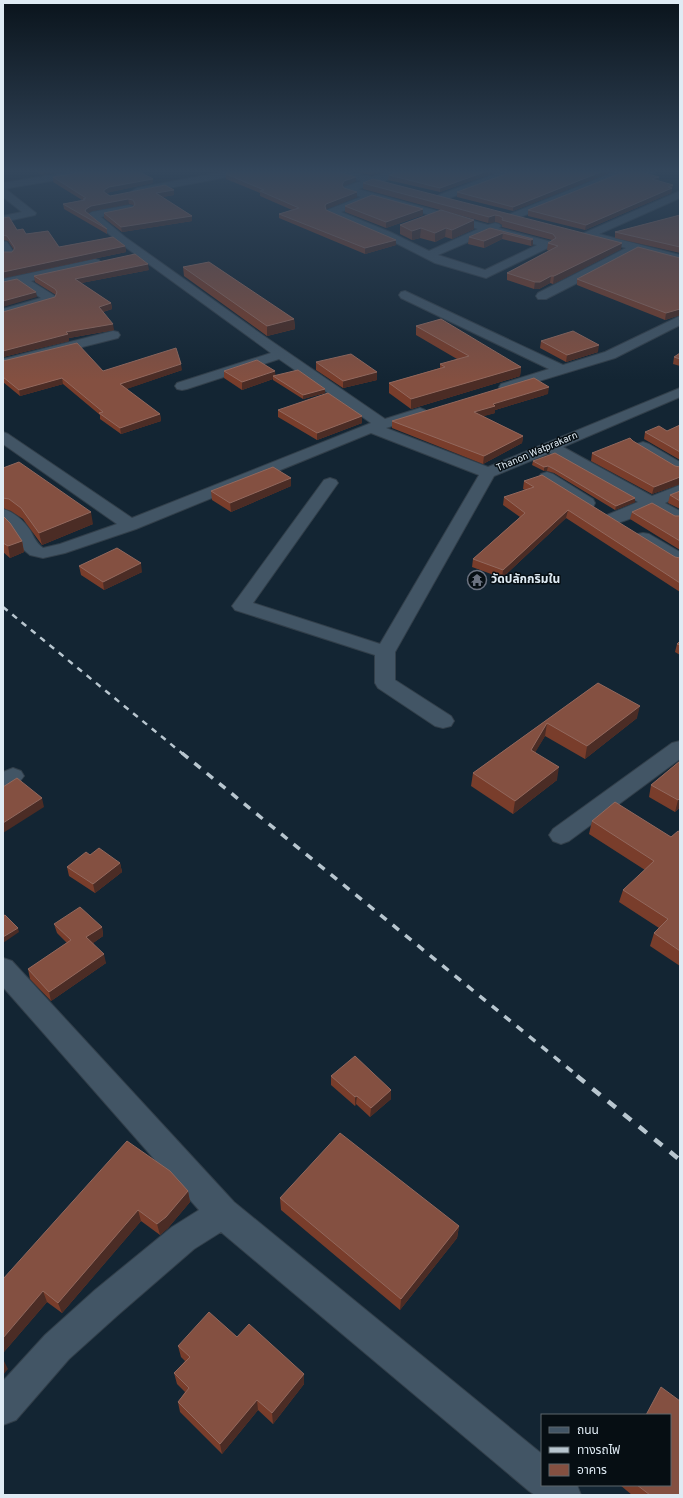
<svg xmlns="http://www.w3.org/2000/svg" width="683" height="1498" font-family="Overpass,'Noto Sans Thai',sans-serif">
<style>
.lines{fill:none;stroke-linecap:round;stroke-linejoin:round}
.minor-casing{stroke:#323f4a;stroke-width:2}
.minor{fill:#425565;fill-rule:evenodd}
.rail-far2{stroke:#b8c6cf;stroke-width:2.5;stroke-dasharray:6 6;stroke-linecap:butt}
.rail-far1{stroke:#b8c6cf;stroke-width:3.5;stroke-dasharray:8 8;stroke-linecap:butt}
.rail{stroke:#b8c6cf;stroke-width:4.5;stroke-dasharray:10 10;stroke-linecap:butt}
.wall{fill:#793d2b}
.shaded-wall{fill:#4b2c25}
.building{fill:#845041;stroke:#92685d}
.labels{text-anchor:middle;dominant-baseline:central;stroke-width:3;stroke-linejoin:round;paint-order:stroke}
.far-street-label{font-size:10px;fill:#dfebf4;stroke:#060e13}
.poi-label{font-size:12px;font-weight:bold;fill:#dfebf4;stroke:#060e13;text-anchor:start}
</style>
<rect width="100%" height="100%" fill="#132533"/>
<g class="lines">
<g class="minor-casing">
<path id="minor" d="M76 171H97L92 174 3 189 7 190 36 213 35 215 3 222V216L22 212 3 197V183Z
M329 171H345L372 177 391 171H405L404 173 379 183 358 189 488 225 495 223 499 224 501 226 499 228 552 242 554 244 552 246 486 278 435 263 382 236 327 214 326 212 327 210 361 197 344 191 343 189 344 187 362 181 330 173ZM372 200 457 222 478 229 429 251 390 232 341 212ZM489 233 537 245 485 270 438 255Z
M503 171H517L516 173 447 199 443 200 438 197 439 195Z
M617 171H630L629 173 518 218 514 219 509 216 510 214Z
M644 171H655L656 172 651 175Z
M223 172 227 173 228 175 227 177 137 194 132 191 137 188Z
M680 191V198L599 234 680 255V263L638 252 546 299H538L536 296 538 293 626 248 584 237 582 235 584 233Z
M129 205 133 206 134 208 133 210 101 217 125 237 264 336 385 419 420 408 425 410 428 413 425 416 386 428 488 467 680 388V397L563 447 652 496 680 485V496L665 503 680 511V523L674 522 651 509C638 514 621 526 607 523L604 519 607 515 638 502 550 453 494 476 395 652V680L451 716 454 721 451 726 443 728 435 726 378 688 375 683V655L235 610 232 606 324 480 330 478 336 480 338 483 253 603 380 644 479 475 371 433 136 529 65 553 43 558 30 555 24 550 14 533 3 523V509C13 511 25 522 30 530 34 537 36 543 43 548L60 544 117 524 3 444V432L8 434 132 518 371 423 279 359 187 389 182 390 177 389 175 386 177 383 271 353 117 241 87 215 92 212Z
M3 241 7 242 15 254 13 256H5L3 254Z
M95 259 99 260 101 263 99 266 31 281 55 296 57 299 55 302 3 317V309L41 298 18 283 3 287V279Z
M405 291 563 365 605 352 680 316V325L615 358 506 391 501 390 499 387 501 384 549 369 401 298 399 295 401 292Z
M113 331 118 332 120 335 118 338 3 367V359Z
M643 442 649 444 680 462V474L674 472 637 450 635 447 637 444Z
M547 472 553 474 593 499 595 503 593 507 587 508 581 507 541 480 539 477 541 474Z
M643 533 649 534 680 552V565L674 564 637 542 634 538 637 534Z
M680 741V759L569 841 561 844 553 841 549 835 553 829 672 743Z
M13 768 21 771 24 776C19 784 12 787 3 790V772Z
M3 958 12 961 234 1202 542 1454V1485H577L581 1495H535L529 1491 221 1232 194 1249 119 1314 69 1359 16 1420 3 1425V1381L45 1335 95 1290 172 1227 199 1210 3 987Z"/>
</g>
<use href="#minor" class="minor"/>
<path class="rail-far2" d="M3 607 183 754"/>
<path class="rail-far1" d="M182 753 579 1077"/>
<path class="rail" d="M577 1076 680 1160"/>
</g>
<path class="wall" d="M35 171H68L42 175Z
M224 171H333L356 177V181L344 186 343 187 357 197 326 209V210L396 245 365 254 279 218V214L292 210 260 196V193L226 179V174L228 172H227Z
M351 171H387L372 175Z
M499 171 440 192 388 180 389 175Z
M614 171 513 211 457 197V192Z
M53 177 153 179V183L110 192 106 194 110 196 174 195 162 197 192 216V221L122 232 104 218V213L133 207 134 205H133L129 204 92 211 88 213 107 229V234L64 209 63 204 82 200 53 182Z
M659 177 658 181 673 185 671 193 585 230 528 216V210Z
M373 179 621 249 553 284 550 283 539 289H534L507 280V273L549 251 547 250 548 243 552 240 502 227V225L499 223 495 222 488 223 363 189V183Z
M345 206 423 209V215L386 228 345 212Z
M680 215V253L615 238V232Z
M9 217 17 230 23 229 26 234 48 231 59 247 113 237 125 246 126 252 3 278V251L4 252H12L14 250 8 241 3 240V218Z
M400 225 474 229 452 239 445 237 435 242 420 238 412 240 400 234Z
M490 228 533 239V245L531 246 502 239 484 248 468 244 469 237Z
M680 258V315L665 320 577 285V279Z
M183 267 294 319 295 329 267 336 184 276Z
M149 270 81 283 111 303 112 309 103 312 114 330 69 338V341L3 357V312L55 297 56 295 35 282 34 276Z
M416 326 521 367 520 376 411 409 389 393V383L440 368V364L457 359 416 335Z
M541 341 598 352 566 362 540 348Z
M680 353V366L673 364 674 357Z
M3 361 103 371 182 370 126 389 160 414 161 421 121 434 100 419V415L63 384 20 396 3 382Z
M316 362 377 380 343 388 316 370Z
M224 371 276 376 325 393 303 399 273 380V379L242 390 224 378Z
M548 394 495 410V413L483 416 523 436 522 443 483 464 392 428V421Z
M278 410 362 416V423L317 440 278 417Z
M680 425V460L644 439 645 432 667 431Z
M633 441 675 466 680 467V484L652 494 591 461 592 453Z
M533 461 635 498V502L615 510 554 473 547 471H544L532 465Z
M3 468 93 524 42 545 23 519 11 511 3 508Z
M524 481 675 557 680 558V592L566 518 502 578 472 567 473 559 520 517 503 505 504 497 525 490 523 489Z
M291 486 231 512 212 500 211 491Z
M680 491V509L668 503 670 495Z
M632 512 680 516V550L630 519Z
M3 516 22 541 24 552 10 558 3 552Z
M79 566 142 572 104 590 81 575Z
M680 641V655L675 652 677 644Z
M598 683 637 718 585 759 545 736 535 752 557 780 513 814 471 786 473 773Z
M680 761V807L675 812 649 797 651 785Z
M592 821 671 837 680 832V966L650 946 654 933 659 928 619 902 623 890 645 870 589 834Z
M90 855 120 863 122 872 95 893 69 876 67 867Z
M54 924 102 927 103 936 93 943 106 963 51 1001 30 979 28 969 67 943 57 933Z
M331 1076 391 1090V1099L370 1117 356 1104 355 1106 331 1085Z
M127 1141 188 1191 190 1202 168 1228 160 1235 141 1221 62 1313 47 1302 3 1353Z
M280 1198 459 1226 457 1238 400 1310 281 1210Z
M237 1337 304 1374V1384L273 1424 258 1410 222 1454 180 1412 178 1402 185 1392 177 1384 174 1373 185 1361 181 1357 178 1346Z
M620 1485H670L680 1495H632Z"/>
<path class="shaded-wall" d="M42 171H68L42 175Z
M212 171H221L212 173Z
M372 171H387L372 175Z
M487 171H499L440 192V188Z
M603 171H614L513 211V207Z
M356 177V181L344 186 342 190V185L344 181Z
M659 177 658 182 652 179Z
M153 179V183L110 192 104 195V190L109 187Z
M673 185 671 193 585 230 586 225Z
M174 190V195L157 198 156 193Z
M357 192V197L326 209 325 211V206L326 204Z
M128 199 129 204 92 211 86 214 85 211 86 209 91 206Z
M423 209V215L386 228V222Z
M495 215V222L488 223 489 217Z
M192 216V221L122 232 121 227Z
M474 220V229L452 239V230Z
M421 228 420 238 412 240V231Z
M446 228 445 237 435 242V233Z
M503 233 502 239 484 248V241Z
M533 239V245L531 246V240Z
M396 240V245L365 254V248Z
M622 243 621 249 553 284 554 276Z
M125 246 126 252 3 278V272Z
M148 264 149 270 76 284 75 279Z
M551 276 550 283 539 289H534L535 282Z
M36 292 37 297 3 307V301Z
M111 303 112 309 99 313V307Z
M680 309V315L665 320 666 313Z
M294 319 295 329 267 336V326Z
M113 324 114 330 69 338V341L3 357V351L66 332Z
M599 345 598 352 566 362 567 355Z
M181 364 182 370 121 391 120 384Z
M521 367 520 376 411 409V399Z
M275 371 276 378 273 376V379L242 390V382Z
M377 372V380L343 388V381Z
M62 378 63 384 20 396 19 390Z
M549 387 548 394 495 410V413L474 419V412L493 404Z
M325 389V393L303 399V395Z
M160 414 161 421 121 434 120 428Z
M362 416V423L317 440V433Z
M523 436 522 443 483 464 484 456Z
M548 466 547 471H544V467Z
M680 477V484L652 494 654 487Z
M291 478V486L231 512 230 503Z
M635 498V502L615 510 616 506Z
M568 510 566 518 502 578 503 570Z
M91 512 93 524 42 545 39 533Z
M22 541 24 552 10 558 8 546Z
M141 563 142 572 104 590 103 582Z
M640 706 637 718 585 759 587 746Z
M547 723 545 736 529 763 531 750Z
M559 767 557 780 513 814 515 801Z
M42 798 44 807 3 833V823Z
M680 798V807L675 812 678 800Z
M120 863 122 872 95 893 93 884Z
M102 927 103 936 89 946 86 937Z
M18 928 19 932 3 943V937Z
M104 954 106 963 51 1001 49 992Z
M391 1090V1099L370 1117 371 1108Z
M357 1096 356 1104 355 1106V1097Z
M188 1191 190 1202 168 1228 160 1235 157 1224Z
M138 1210 141 1221 62 1313 58 1303Z
M459 1226 457 1238 400 1310 401 1299Z
M43 1291 47 1302 3 1353V1338Z
M3 1359 8 1369 3 1375Z
M304 1374V1384L273 1424 272 1413Z
M257 1400 258 1410 222 1454 220 1444Z"/>
<path class="building" d="M92 171H138L153 179 109 187 104 190V192L110 196 165 185 174 190 156 193 192 216 121 227 104 213 133 207 135 204 133 200 128 199 91 206 86 209 85 211 107 229 63 204 85 200 83 199 86 198 53 177Z
M229 171H333L356 177 344 181 342 185 344 188 357 192 326 204 325 206 326 210 396 240 365 248 279 214 299 208 260 191 264 190 226 174Z
M402 171H487L440 188 389 175Z
M514 171H603L513 207 457 192Z
M626 171H637L659 177 652 179 673 185 668 187 672 188 586 225 528 210Z
M373 179 622 243 554 276H551L540 282H535L507 273 558 246 548 243 556 238 553 234 502 220 503 218 500 216 495 215 489 217 363 183Z
M372 195 423 209 386 222 345 206Z
M441 210 474 220 452 230 446 228 435 233 421 228 412 231 400 225Z
M680 215V247L615 232Z
M9 217 17 230 23 229 26 234 48 231 59 247 113 237 125 246 3 272V251L4 252H12L15 248 7 236 3 235V218Z
M490 228 533 239 531 240 503 233 484 241 469 237Z
M638 247 680 258V309L666 313 577 279Z
M135 254 148 264 75 279 111 303 99 307 113 324 66 332 68 334 3 351V312L55 297 57 292 55 289 34 276Z
M209 262 294 319 267 326 183 267Z
M17 279 36 292 3 301V282Z
M441 319 521 367 411 399 389 383 445 367 440 364 469 356 416 326Z
M573 331 599 345 567 355 541 341Z
M77 343 103 371 176 348 181 364 120 384 160 414 120 428 99 413 103 412 62 378 19 390 3 377V361Z
M680 353V359L674 357Z
M351 354 377 372 343 381 316 362Z
M257 360 275 371 242 382 224 371Z
M298 370 325 389 303 395 273 376Z
M534 378 549 387 493 404 495 406 474 412 523 436 484 456 392 421Z
M328 393 362 416 317 433 278 410Z
M680 425V452L645 432 659 426 667 431Z
M630 438 633 441 675 466 680 467V477L654 487 592 453Z
M555 453 635 498 616 506 554 469 548 466 544 467 533 461Z
M19 462 91 512 39 533 21 508 9 499 3 498V468Z
M273 467 291 478 230 503 211 491Z
M542 475 675 557 680 558V583L568 510 503 570 473 559 525 513 504 497 534 487 524 481Z
M680 491V501L670 495Z
M652 503 675 516H680V541L632 512Z
M3 516 10 523 22 541 8 546 3 543Z
M117 548 141 563 103 582 79 566Z
M680 641V645L677 644Z
M598 683 640 706 587 746 547 723 531 750 559 767 515 801 473 773Z
M680 761V798L678 800 651 785Z
M17 778 42 798 3 823V787Z
M615 802 671 837 678 831 680 832V951L654 933 668 919 623 890 654 861 592 821Z
M99 848 120 863 93 884 67 867 86 852 90 855Z
M80 907 102 927 86 937 104 954 49 992 28 969 71 940 54 924Z
M5 915 18 928 3 937V916Z
M355 1056 391 1090 371 1108 357 1096 355 1097 331 1076Z
M340 1133 459 1226 401 1299 280 1198Z
M127 1141 170 1171 188 1191 166 1217 157 1224 138 1210 58 1303 43 1291 3 1338V1279Z
M209 1312 237 1337 249 1324 304 1374 272 1413 257 1400 220 1444 178 1402 189 1388 174 1373 190 1357 178 1346Z
M661 1387 680 1401V1495H650L637 1485H670V1415H646Z"/>
<linearGradient id="sky" x2="0" y2="1"><stop stop-color="#0a141c"/><stop offset="0.45" stop-color="#33465b"/><stop offset="1" stop-color="#33465b" stop-opacity="0"/></linearGradient>
<rect width="683" height="380" fill="url(#sky)"/>
<defs>
<g id="temple-ring" transform="scale(1)"><circle r="9.5" fill="#060e13" stroke="#6b7280" stroke-width="1.5"/><path d="M0-6L5-2H3V0L6.5 2.5H4V6H1.5V3h-3V6H-4V2.5H-6.5L-3 0V-2H-5Z" fill="#6b7280"/></g>
</defs>
<g fill-rule="evenodd">
<use href="#temple-ring" x="477" y="580"/>
</g>
<g class="labels">
<g class="far-street-label">
<text transform="translate(537 452) rotate(-23)">Thanon Watprakarn</text>
</g>
<g class="poi-label">
<text x="491" y="580">วัดปลักกริมใน</text>
</g>
</g>
<rect width="683" height="1498" fill="none" stroke="#dfebf4" stroke-width="8"/>
<rect x="541" y="1414" width="130" height="72" fill="#060e13" stroke="#5d666d"/>
<rect x="549" y="1427" width="20" height="6" fill="#425565" stroke="#5d666d"/>
<text x="577" y="1434" font-size="12" fill="#dfebf4">ถนน</text>
<rect x="549" y="1447" width="20" height="6" fill="#b8c6cf" stroke="#5d666d"/>
<text x="577" y="1454" font-size="12" fill="#dfebf4">ทางรถไฟ</text>
<rect x="549" y="1464" width="20" height="12" fill="#845041" stroke="#5d666d"/>
<text x="577" y="1474" font-size="12" fill="#dfebf4">อาคาร</text>
</svg>
